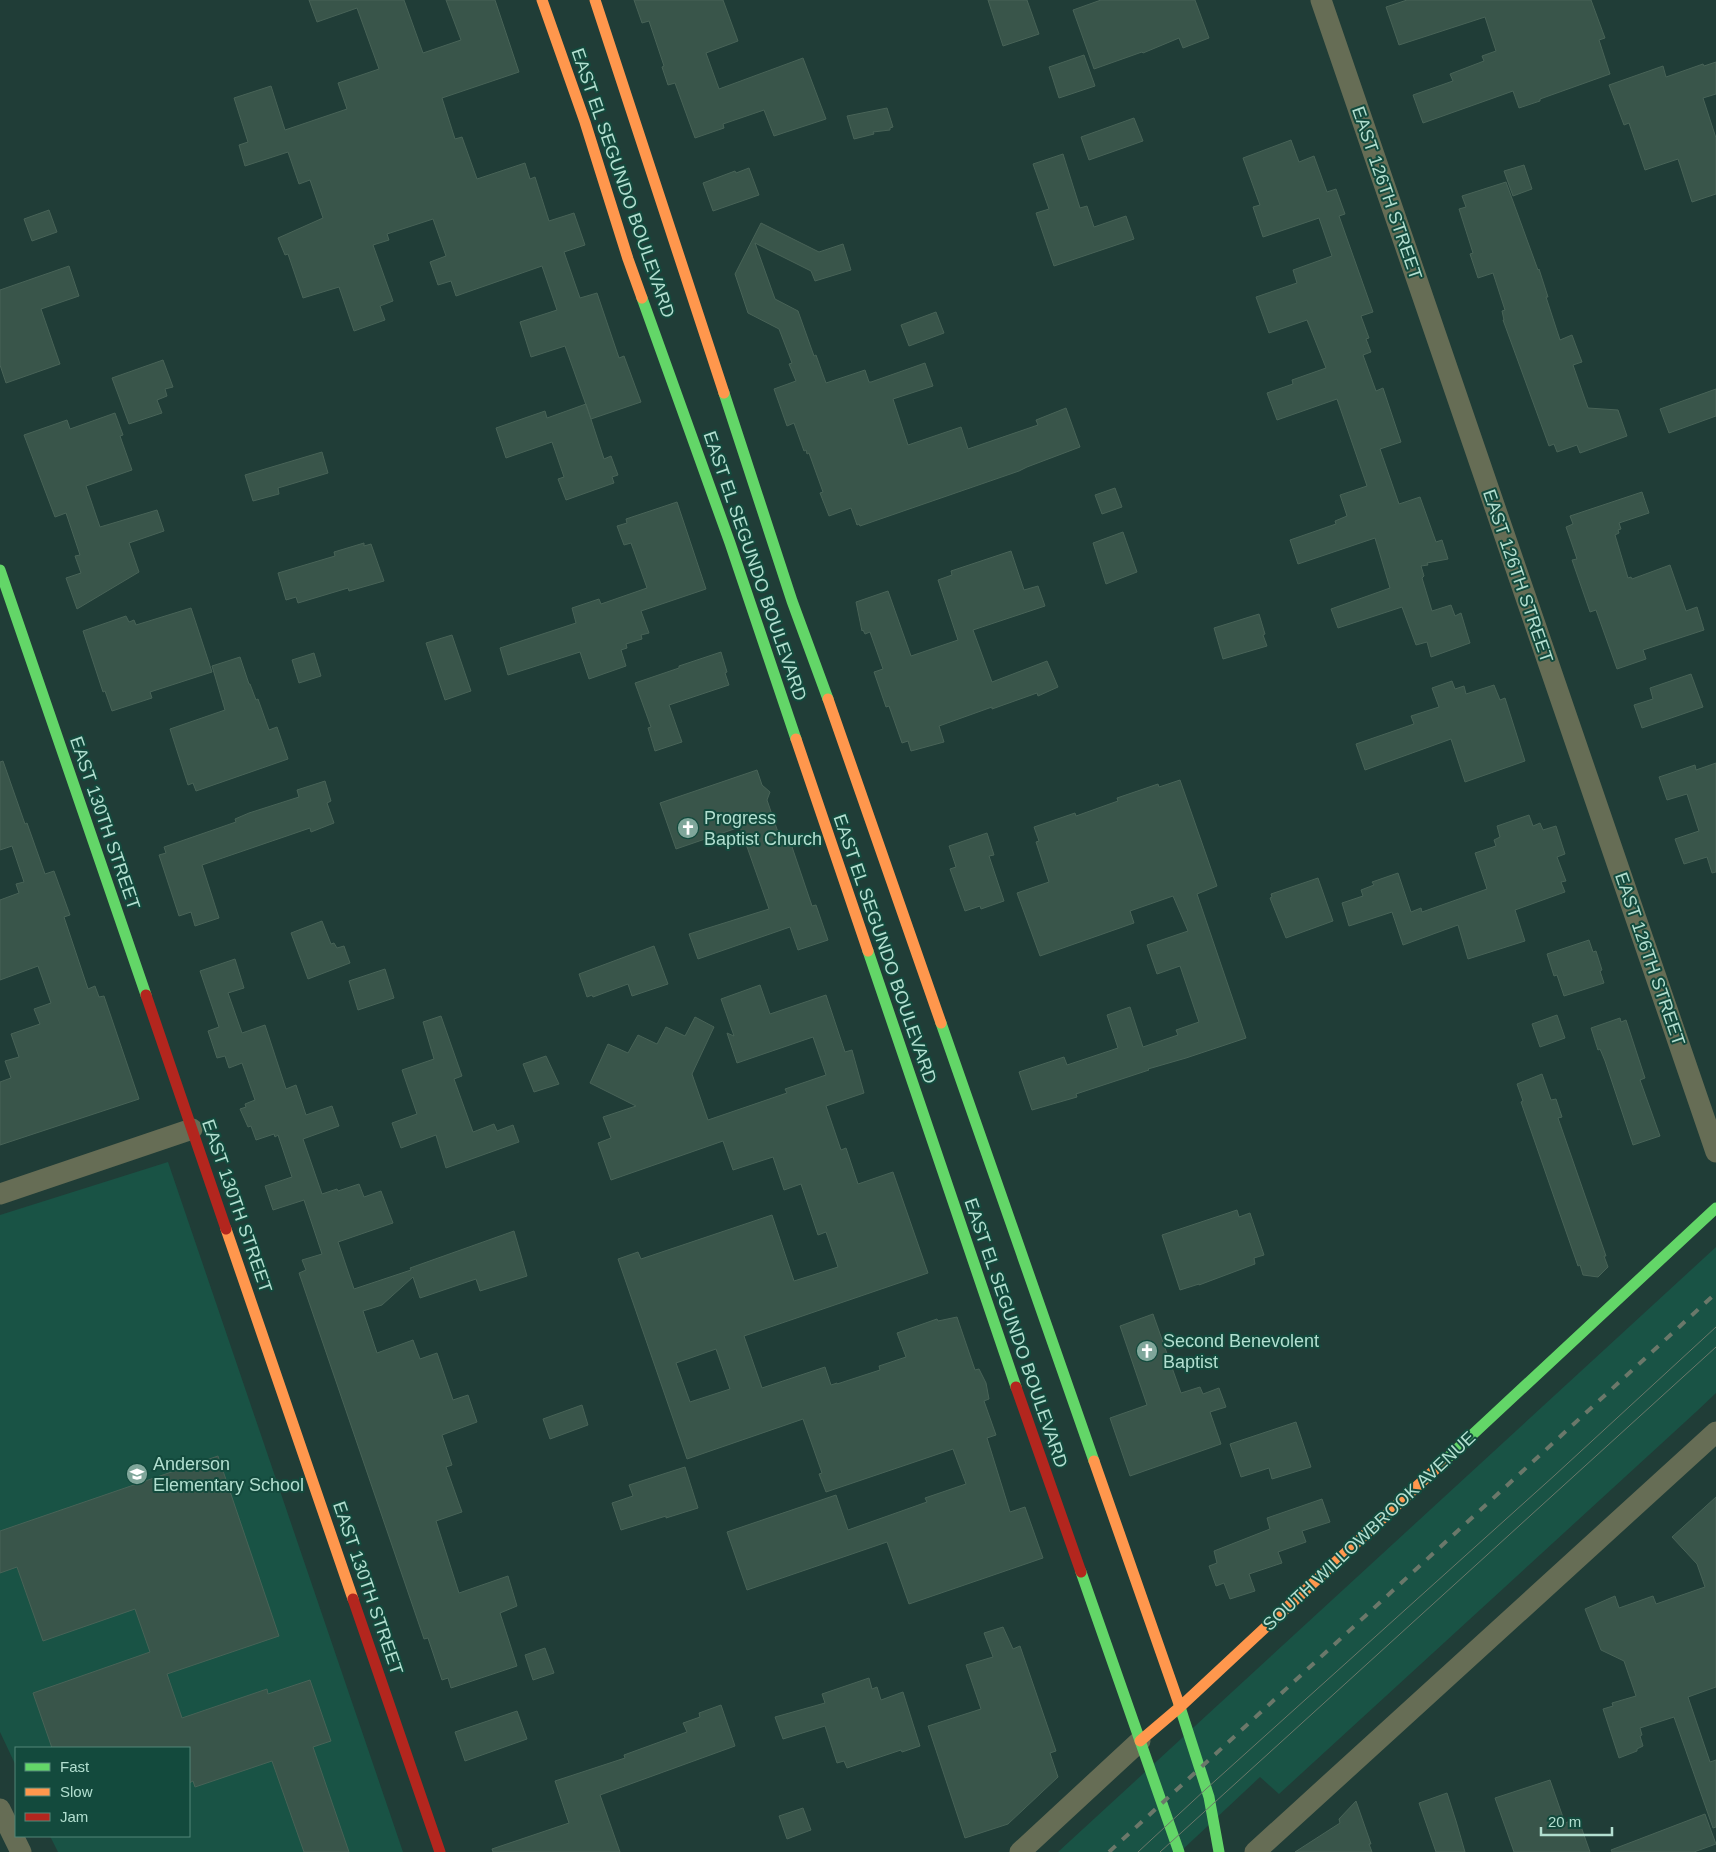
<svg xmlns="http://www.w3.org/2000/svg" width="1716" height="1852" font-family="Arial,sans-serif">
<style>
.built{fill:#195345}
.building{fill:#39554a;stroke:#486357;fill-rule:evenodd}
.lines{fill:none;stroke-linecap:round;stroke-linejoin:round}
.street{stroke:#666d55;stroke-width:21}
.fast{stroke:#63d668;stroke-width:11}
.slow{stroke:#ff974d;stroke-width:11}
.jam{stroke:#b3261e;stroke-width:11}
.tram{stroke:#6b786a;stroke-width:1}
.rail{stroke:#6b786a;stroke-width:4;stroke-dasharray:9 9;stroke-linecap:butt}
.labels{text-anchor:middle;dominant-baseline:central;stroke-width:4;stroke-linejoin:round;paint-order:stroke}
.street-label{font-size:18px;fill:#b2dfd0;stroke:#134a3d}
.poi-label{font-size:18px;fill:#b2dfd0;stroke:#134a3d;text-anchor:start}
</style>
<rect width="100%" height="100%" fill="#203d37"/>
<path class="built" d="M168 1162 403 1852H58L50 1836H189V1748H16V1766L0 1732V1215Z
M1716 1247V1393L1697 1411 1279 1794 1260 1777 1180 1852H1058Z"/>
<path class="building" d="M309 0H404L423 53 461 40 446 0H495L519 72 442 98 455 139 462 137 477 179 525 163 530 179 535 177 549 221 574 213 585 245 564 252 580 298 597 293 619 358 624 356 641 402 591 419 565 346 531 357 520 322 557 310 542 266 456 296 451 281 438 285 430 262 446 256 433 219 387 234 389 240 373 245 393 301 380 306 385 320 354 331 339 287 303 298 288 254 285 255 278 238 323 218 310 180 299 184 288 152 245 166 239 145 248 142 234 98 271 86 285 130 347 109 338 83 379 69 357 8 317 22Z
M634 0H723L738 41 706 53 719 89 803 58 826 119 774 136 764 110 723 124 724 128 695 138 675 83 668 85 662 67 664 66 649 21 642 23Z
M988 0H1027L1039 34 1003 46Z
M1101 0H1195L1209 38 1183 48 1179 38 1143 53 1142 52 1094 69 1073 10Z
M1407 0H1591L1605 38 1599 40 1610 74 1540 99V101L1519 108 1513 91 1423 123 1413 95 1453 81 1450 74 1484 61 1482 56 1496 51 1485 17 1399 45 1386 7Z
M1084 55 1095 86 1059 98 1049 67Z
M1716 62V94L1703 98 1716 138V194L1692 202 1678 159 1645 170 1629 123 1624 125 1609 85 1663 66 1666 77 1703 64 1704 66Z
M887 108 893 127 890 128V130L873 132 874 134 854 139 847 116Z
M1134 118 1143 141 1089 160 1081 137Z
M1291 140 1299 162 1314 156 1327 192 1336 189 1345 214 1339 216 1373 312 1361 316 1369 338 1366 339 1371 352 1363 355 1376 391 1383 388 1401 442 1380 449 1399 504 1420 497 1436 542 1442 540 1448 559 1427 563 1428 565 1421 566 1424 576 1422 578 1432 611 1451 605 1455 616 1461 613 1470 643 1431 657 1427 642 1416 645 1402 607 1338 628 1331 609 1390 588 1375 538 1298 564 1290 540 1336 524 1335 521 1347 516 1340 495 1367 486 1337 399 1277 420 1267 393 1293 384 1292 380 1326 368 1307 320 1269 333 1256 297 1297 283 1293 270 1332 256 1319 218 1263 237 1253 207 1260 205 1243 158Z
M1063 154 1080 208 1087 206 1094 227 1126 216 1134 239 1054 266 1036 213 1049 209 1033 164Z
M1524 165 1532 189 1513 196 1504 171Z
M749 168 759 195 713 211 703 183 735 171 736 173Z
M1506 182 1538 270 1539 269 1548 297H1546L1560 340 1572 335 1582 362 1573 365 1588 408 1618 410 1627 436 1580 453 1577 445 1557 452 1554 444 1549 446 1503 320H1504L1502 311 1505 310 1493 273 1478 278 1470 254 1473 253 1459 209 1466 207 1462 196Z
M49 210 57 232 32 241 24 219Z
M761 223 819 252 843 244 851 270 815 281 811 271 755 243 775 299 798 311 814 356 816 355 826 383 865 370 869 382H871L925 363 933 386 893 399 908 445 961 427 968 449 1038 425 1036 420 1066 408 1080 447 1027 467 1019 471 860 526 859 524 857 525 851 508 829 516 820 493 823 492 809 453 807 454 806 450 804 451 794 423 787 426 774 389 796 381 789 364 792 363 779 329 748 313 735 274Z
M69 266 79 296 41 309 60 364 6 383 0 365V290Z
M936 312 944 333 909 346 901 325Z
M163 360 173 387 165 389 167 396 157 400 162 413 129 424 112 378Z
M1716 389V416L1669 433 1660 409Z
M586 404 604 459 611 456 618 475 612 477 614 483 566 500 558 479 564 477 552 442 506 458 496 428 545 411 547 418Z
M115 413 123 435 120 436 132 470 86 486 100 527 157 510 164 531 129 543 139 572 77 609 66 578 81 573 75 556 80 555 66 513 55 517 24 435 67 420 70 429Z
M322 452 328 473 278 488 279 494 253 501 245 475Z
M1115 488 1122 507 1102 514 1095 495Z
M1642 492 1649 513 1619 523 1621 529 1618 530 1619 533 1615 535 1628 578 1631 577 1632 579 1670 565 1686 611 1697 607 1704 630 1643 650 1646 659 1617 669 1596 610 1590 612 1572 560 1577 559 1566 527 1573 524 1570 516Z
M677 502 706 589 641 611 649 633 641 635 642 639 626 644 627 648 621 650 626 666 589 679 580 652 508 675 500 648 576 623 572 608 599 599 601 604 647 588 631 543 624 545 617 526 627 523 626 519Z
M1123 532 1137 572 1106 584 1093 543Z
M364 543V546L371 544 384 581 349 591 348 588 298 603 296 597 286 600 278 573 335 556 334 552Z
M1011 551 1024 590 1038 586 1045 606 973 630 992 682 1047 661 1058 687 1038 696 1037 693 992 709V707L939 726 944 742 911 751 908 741 902 743 889 706 886 707 874 672 883 669 870 632 865 634 863 630 862 631 856 602 888 591 911 656 958 640 938 580 952 575 951 571Z
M191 608 212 672 150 692 152 698 112 711 105 691 103 692 83 631 126 616 129 622 134 620 136 625Z
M1259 614 1265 634 1263 635 1267 646 1223 659 1214 628Z
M452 635 471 691 445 700 426 643Z
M721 652 727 672 725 673 729 685 669 705 682 742 655 751 648 728 651 727 635 683 679 668V666Z
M314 653 321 676 299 683 292 660Z
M240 657 249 684H250L256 700 258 699 269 730 277 727 288 759 196 791 193 783 188 785 170 729 225 710 212 666Z
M1691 674 1703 707 1642 728 1634 705 1653 699 1650 688Z
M1452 681 1455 689 1464 686 1466 694 1494 685 1500 700 1505 698 1525 761 1465 782 1451 739 1365 770 1356 744 1414 724 1411 716 1439 707 1432 688Z
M3 761 25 824 27 823 45 874 54 871 70 915 64 917 88 989 95 986 99 997 104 996 139 1099 0 1145V1082L11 1078 5 1061 19 1057 11 1034 40 1024 34 1009 51 1003 38 966 0 980V900L19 893 16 884 24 882 12 846 0 850V762Z
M1716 763V872L1712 873 1707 857 1684 864 1675 839 1699 831 1687 794 1667 800 1659 777 1695 765 1696 770Z
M757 770 762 785 770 792 767 800 780 838 788 835 812 906 816 905 828 940 798 950 790 927 698 959 689 934 769 909 740 827 676 849 660 803Z
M1180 780 1217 886 1197 894 1246 1038 1186 1058 1148 1069 1149 1070 1076 1094 1077 1097 1032 1110 1019 1072 1064 1057 1067 1065 1118 1048 1107 1015 1130 1007 1143 1047 1178 1035 1176 1030 1199 1022 1180 966 1157 974 1147 945 1188 931 1173 896 1130 911 1134 923 1040 956 1017 893 1049 882 1036 842 1039 841 1034 827 1075 813 1076 816 1118 801 1117 798 1158 784 1159 787Z
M325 781 331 801 327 803 334 823 311 832 310 828 202 865 219 918 195 926 191 912 179 916 159 855 166 853 164 847 236 822 235 819 249 813 299 797 297 790Z
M1529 815 1533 826 1540 823 1543 830 1556 826 1565 854 1557 857 1566 881 1561 882 1565 892 1515 910 1525 941 1468 959 1458 925 1403 945 1392 912 1349 926 1342 903 1363 896 1361 890 1374 885 1372 882 1398 873 1411 912 1421 908 1422 912 1487 889 1475 853 1496 846 1494 840 1500 837 1497 826Z
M987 833 994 855 989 856 1004 901 981 909 980 906 965 911 950 869 956 867 949 846Z
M1318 878 1333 921 1286 938 1270 898 1272 897 1271 894Z
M322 921 331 944 334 943 337 948 344 946 350 963 308 979 291 933Z
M1589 940 1593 952 1596 951 1602 970 1600 971 1604 983 1564 996 1557 975 1554 976 1547 954Z
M654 946 668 984 632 996 628 984 593 997 592 995 587 997 579 974Z
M235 959 244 988 228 993 242 1033 265 1025 286 1089 296 1085 306 1115 332 1106 339 1126 303 1139 322 1194 337 1189 338 1191 359 1184 364 1197 381 1191 393 1223 338 1242 354 1289 411 1270 410 1268 514 1231 527 1276 480 1291 476 1279 420 1298 413 1277 382 1305 363 1311 377 1353 413 1340 420 1359 437 1353 453 1400 468 1395 477 1422 442 1435 452 1465 446 1467 462 1512 436 1521 459 1593 508 1576 517 1606 500 1613 517 1666 451 1688 448 1678 442 1680 428 1638 424 1639 299 1273 306 1270 302 1260 322 1254 304 1200 273 1210 265 1186 292 1177 278 1135 275 1137 274 1134 256 1140 251 1126 248 1127 240 1109 246 1107 245 1104 255 1100 242 1063 229 1068 225 1056 217 1058 208 1031 219 1027 200 971Z
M385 969 394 998 358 1010 349 981Z
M760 985 770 1014 826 995 845 1052 852 1050 864 1093 826 1106 841 1150 846 1148 858 1184 893 1172 928 1273 744 1336 762 1388 825 1367 831 1385 837 1383V1384L880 1370 879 1366 906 1357 897 1333 937 1319 938 1321 957 1317 975 1370 979 1369 986 1383 989 1399 984 1401 996 1435 987 1438 1010 1512 1025 1507 1043 1558 909 1604 887 1542 747 1590 727 1532 836 1495 848 1530 927 1502 925 1498 966 1484 953 1449 826 1492 819 1474 822 1473 803 1419 687 1459 618 1259 638 1252 641 1259 772 1215 794 1281 838 1267 826 1232 818 1235 801 1184 784 1190 773 1157 733 1170 723 1141 611 1180 598 1143 611 1138 603 1117 636 1106 590 1083 608 1044 628 1053 638 1035 657 1044 666 1027 685 1036 695 1017 714 1027 692 1074 708 1120 787 1093 785 1089 826 1075 813 1037 737 1063 727 1033 734 1036 721 999ZM716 1349 730 1389 690 1402 676 1363Z
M1557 1015 1565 1038 1540 1047 1532 1024Z
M441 1016 462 1076 454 1079 473 1132 494 1124 497 1131 513 1125 519 1142 446 1168 436 1135 401 1148 392 1123 417 1114 402 1070 434 1059 423 1022Z
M1620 1018 1621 1022 1626 1020 1645 1078 1640 1080 1660 1136 1633 1145 1605 1061 1600 1049 1598 1050 1591 1028Z
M546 1056 559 1084 534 1092 523 1064Z
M1542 1074 1551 1100 1556 1099 1562 1117 1558 1118 1606 1256H1604L1608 1267 1598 1277 1583 1275 1580 1265 1578 1266 1521 1102 1523 1101 1517 1084Z
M1237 1210 1239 1217 1250 1213 1264 1255 1254 1258 1255 1264 1199 1285V1284L1180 1290 1162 1235Z
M1153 1314 1181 1393 1200 1387 1203 1394 1219 1388 1226 1407 1210 1412 1221 1444 1130 1476 1110 1418 1147 1405 1120 1326Z
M582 1405 588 1425 550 1439 543 1419Z
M1296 1422 1311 1467 1272 1479 1269 1468 1241 1477 1230 1444Z
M218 1456 279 1636 167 1674 182 1718 267 1689 268 1694 310 1680 331 1741 313 1747 349 1852H304L272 1761 195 1787 193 1781 189 1783V1748H52L33 1693 150 1652 135 1609 43 1641 17 1567 0 1573V1531Z
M685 1467 698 1508 666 1518V1516L621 1530 612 1503 633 1496 629 1485Z
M1716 1497V1687L1688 1697 1710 1762 1716 1760V1827L1713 1828 1674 1717 1640 1728 1642 1735 1640 1736 1643 1746 1637 1749V1751L1619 1758 1603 1709 1613 1706 1612 1703 1636 1696 1624 1661 1601 1650 1585 1609 1615 1596 1619 1608 1653 1596 1656 1604 1705 1587 1697 1564 1672 1537Z
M1322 1499 1330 1522 1302 1531 1306 1542 1278 1552 1282 1563 1249 1574 1255 1591 1230 1599 1224 1583 1216 1586 1209 1566 1217 1563 1214 1551 1270 1529 1267 1518Z
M1003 1627 1013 1649 1020 1646 1056 1751 1050 1753 1058 1777 1008 1824 965 1838 928 1726 981 1709 966 1665 993 1657 984 1633Z
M545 1648 554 1673 533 1680 525 1655Z
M869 1678 872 1689 877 1687 881 1700 903 1692 920 1746 902 1752 901 1750 847 1768 844 1761 837 1763 825 1726 783 1739 775 1717 825 1703 822 1694Z
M721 1705 735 1746 600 1795 620 1852H493L492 1849 569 1823 555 1781 625 1758 624 1755 687 1732 683 1723 700 1717 699 1713Z
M517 1711 527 1739 465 1761 455 1732Z
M1550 1780 1565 1823 1578 1818 1590 1852H1514L1495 1798Z
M1447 1793 1456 1821 1465 1852H1436L1419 1803Z
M1356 1801 1371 1844H1369L1372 1852H1295L1340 1823 1339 1819Z
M803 1808 811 1830 787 1839 779 1816Z
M1705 1814 1716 1844 1694 1852H1612L1611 1850Z"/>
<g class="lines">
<path class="street" d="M1321 0 1716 1152
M0 1194 192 1129
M0 1809 21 1852
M1020 1852 1140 1741
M1255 1852 1716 1432"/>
<path class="fast" d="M642 298 730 543 796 739
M724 393 792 601 828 699
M0 570 146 995
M868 951 1016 1387
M941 1023 1094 1461
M1442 1463 1716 1208
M1081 1572 1179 1852
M1179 1704 1209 1797 1219 1852"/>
<path class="slow" d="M542 0 585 122 628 259 642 298
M595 0 724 393
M828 699 941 1023
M796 739 868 951
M226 1229 353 1599
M1094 1461 1179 1704
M1140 1741 1180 1707 1442 1463"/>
<path class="jam" d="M146 995 226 1229
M1016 1387 1081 1572
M353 1599 440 1852"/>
<path class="tram" d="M1138 1852 1206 1789 1555 1475 1716 1327
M1160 1852 1716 1347"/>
<path class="rail" d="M1109 1852 1716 1293"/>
</g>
<defs>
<g id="church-disc" transform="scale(1.125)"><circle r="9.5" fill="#7fa69a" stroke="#134a3d"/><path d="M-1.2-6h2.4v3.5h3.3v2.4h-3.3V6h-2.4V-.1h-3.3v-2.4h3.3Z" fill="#fff"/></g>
<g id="school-disc" transform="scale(1.125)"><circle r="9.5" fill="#7fa69a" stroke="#134a3d"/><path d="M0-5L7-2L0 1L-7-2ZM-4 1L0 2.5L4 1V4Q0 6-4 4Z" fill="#fff"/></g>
</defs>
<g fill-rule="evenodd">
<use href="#church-disc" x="688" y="828"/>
<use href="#church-disc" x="1147" y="1351"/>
<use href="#school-disc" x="137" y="1474"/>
</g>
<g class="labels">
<g class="street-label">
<text transform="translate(623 183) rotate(71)">EAST EL SEGUNDO BOULEVARD</text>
<text transform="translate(1387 193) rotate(71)">EAST 126TH STREET</text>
<text transform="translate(755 566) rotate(71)">EAST EL SEGUNDO BOULEVARD</text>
<text transform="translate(1518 576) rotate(71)">EAST 126TH STREET</text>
<text transform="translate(105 823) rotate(71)">EAST 130TH STREET</text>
<text transform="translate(885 949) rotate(71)">EAST EL SEGUNDO BOULEVARD</text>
<text transform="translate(1650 959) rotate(71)">EAST 126TH STREET</text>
<text transform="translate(237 1206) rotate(71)">EAST 130TH STREET</text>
<text transform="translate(1016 1333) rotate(71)">EAST EL SEGUNDO BOULEVARD</text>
<text transform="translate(1369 1531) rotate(-43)">SOUTH WILLOWBROOK AVENUE</text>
<text transform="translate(368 1588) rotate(71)">EAST 130TH STREET</text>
</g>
<g class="poi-label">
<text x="704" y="818">Progress<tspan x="704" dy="21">Baptist Church</tspan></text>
<text x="1163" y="1341">Second Benevolent<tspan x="1163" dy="21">Baptist</tspan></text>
<text x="153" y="1464">Anderson<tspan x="153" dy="21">Elementary School</tspan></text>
</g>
</g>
<rect x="15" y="1747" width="175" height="90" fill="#134a3d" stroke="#538678"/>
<rect x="25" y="1763" width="25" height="8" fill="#63d668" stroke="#538678"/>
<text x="60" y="1772" font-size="15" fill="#b2dfd0">Fast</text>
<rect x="25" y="1788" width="25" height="8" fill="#ff974d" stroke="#538678"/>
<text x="60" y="1797" font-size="15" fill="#b2dfd0">Slow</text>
<rect x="25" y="1813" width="25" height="8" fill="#b3261e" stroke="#538678"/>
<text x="60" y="1822" font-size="15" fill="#b2dfd0">Jam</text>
<path d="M1541 1827v8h71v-8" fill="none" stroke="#b2dfd0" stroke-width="2.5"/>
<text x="1548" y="1827" font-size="15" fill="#b2dfd0" stroke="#134a3d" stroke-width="4" paint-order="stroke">20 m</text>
</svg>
